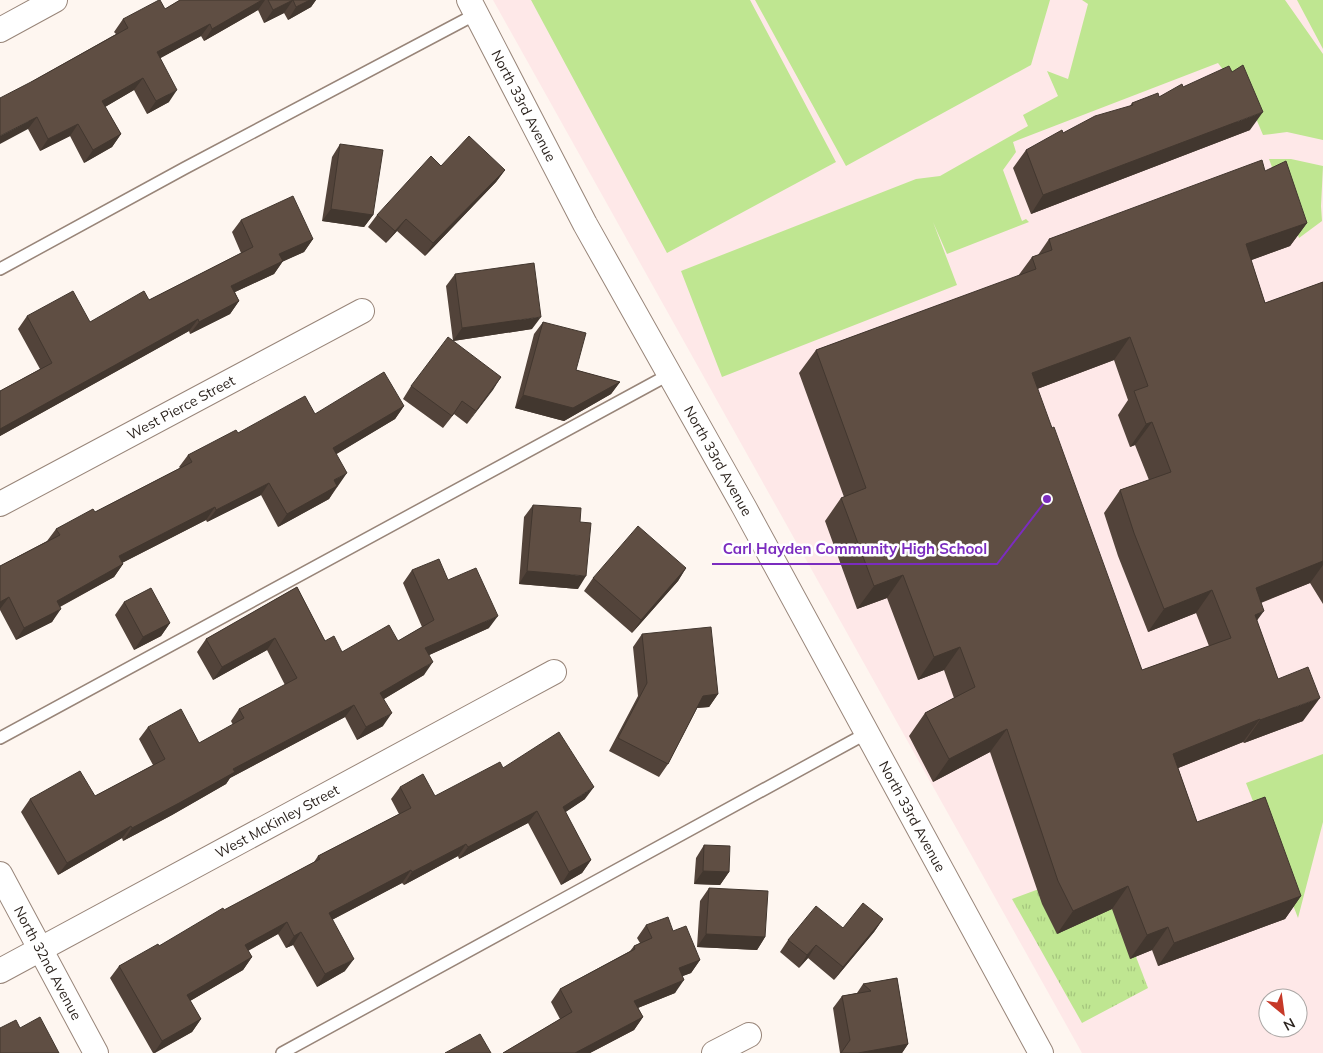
<svg xmlns="http://www.w3.org/2000/svg" width="1323" height="1053" font-family="Mulish,sans-serif">
<style>
.education{fill:#fee8e8;fill-rule:evenodd}
.grass{fill:#bfe691}
.park{fill:url(#park-tufts)}
.lines{fill:none;stroke-linecap:round;stroke-linejoin:round}
.service-casing{stroke:#988579;stroke-width:14}
.minor-casing{stroke:#988579;stroke-width:26}
.service{stroke:#fff;stroke-width:11}
.minor{stroke:#fff;stroke-width:24}
.wall{fill:#52433a;fill-rule:evenodd}
.shaded-wall{fill:#42372f}
.building{fill:#5f4e43;stroke:#42372f;fill-rule:evenodd}
.labels{text-anchor:middle;dominant-baseline:central;stroke-width:5;stroke-linejoin:round;paint-order:stroke}
.street-label{font-size:14px;fill:#2c241f;stroke:#fff}
.leader{fill:none;stroke:#7b2cbf;stroke-width:2}
.callout-dot{fill:#7b2cbf;stroke:#fff;stroke-width:2}
.callout-label{font-size:15px;text-anchor:middle;font-weight:bold;fill:#7b2cbf;stroke:#fff;stroke-width:5;stroke-linejoin:round;paint-order:stroke}
</style>
<defs>
<pattern id="park-tufts" width="24" height="20" patternUnits="userSpaceOnUse" patternTransform="scale(1.25)"><rect width="24" height="20" fill="#bfe691"/><path d="M3 7l-1-3M5 7V3M7 7l1-3M15 17l-1-3M17 17v-4M19 17l1-3" fill="none" stroke="#a4c57d"/></pattern>
</defs>
<rect width="100%" height="100%" fill="#fef6f0"/>
<path class="education" d="M493 0H1323V1053H1082ZM1268 998H1298V1028H1268Z"/>
<path class="grass" d="M531 0H750L836 162 667 253Z
M755 0H1050L1031 65 846 166Z
M1082 0H1285L1323 54V140L1287 132 1263 135 1252 109 1218 63 1013 142 1016 152 1003 170 1022 221 1026 219 1029 222 947 254 933 222 957 285 722 377 681 271 916 179 940 176 1028 126 1023 115 1058 96 1047 71 1068 79 1088 4Z
M1297 0H1323V49Z
M1269 159H1291L1323 166 1321 206 1322 221 1299 238Z
M1323 754V822L1298 918 1246 783Z"/>
<path class="park" d="M1101 866 1148 988 1082 1023 1012 899Z"/>
<g class="lines">
<g class="service-casing">
<path id="service" d="M0 269 185 168 476 14
M0 738 670 374
M282 1053 867 733"/>
</g>
<g class="minor-casing">
<g id="minor">
<path id="s1" d="M469 0 585 224 744 507 1041 1053"/>
<path d="M0 30 55 0"/>
<path id="s2" d="M0 504 362 311"/>
<path id="s3" d="M0 874 96 1053"/>
<path id="s4" d="M0 971 554 672"/>
<path d="M714 1053 749 1035"/>
</g>
</g>
<use href="#service" class="service"/>
<use href="#minor" class="minor"/>
</g>
<path class="wall" d="M180 0H316L311 7 288 20 284 13 264 23 258 10 204 41 201 36 160 58 169 102 147 114 134 90 105 107 121 134 112 147 84 163 70 136 40 151 28 129 31 82 116 34 114 32 123 19 165 9Z
M1183 87 1250 130 1031 214 1013 168 1026 150 1063 133 1130 106 1132 103 1159 97Z
M340 144 373 215 364 227 322 221 332 157Z
M505 170 496 182 425 256 397 231 386 243 368 227 377 215Z
M1265 171 1307 223 1290 246 1251 260 1265 303 1323 282V604L1310 583 1261 603 1257 621 1278 679 1303 721 1244 743 1243 742 1178 768 1197 822 1301 896 1285 919 1158 966 1152 950 1130 959 1112 909 1057 934 1042 904 990 752 933 782 909 736 925 713 954 698 944 670 918 680 887 598 857 609 825 521 841 498 844 497 799 373 816 350 1018 276 1032 257 1038 255 1049 239ZM1114 360 1128 400 1118 415 1130 447 1135 445 1149 480 1120 490 1104 513 1118 556 1148 632 1196 613 1209 646 1142 670 1037 389Z
M241 220 313 239 304 252 283 261 274 274 235 292 239 301 230 314 190 334 189 331 0 436V391L40 369 18 329 27 316 90 322 149 300 241 253 232 232Z
M455 274 532 329 453 341 446 286Z
M543 322 576 370 620 382 611 394 564 421 515 408 534 334Z
M501 377 467 424 454 414 443 428 403 399 411 386Z
M404 406 395 419 336 454 338 486 329 499 278 527 261 495 207 522 206 520 122 563 123 564 114 577 60 607 52 622 16 640 0 610V566L47 541 56 529 95 512 180 468 179 467 188 455 238 433 315 414Z
M533 505 578 589 519 584 524 517Z
M686 568 678 581 632 633 584 591 593 578Z
M412 570 448 580 489 628 429 655 424 675 384 699 383 726 357 740 345 717 230 778 226 784 172 815 123 841 122 838 58 875 21 812 30 799 95 796 153 765 139 739 148 727 199 743 233 725 231 721 239 709 285 685 267 650 213 680 197 652 206 639 297 587 325 641 342 652 398 641 422 627 403 583Z
M124 602 170 623 161 636 134 650 115 615Z
M642 634 718 694 709 707 697 708 668 764 659 777 609 751 638 696 633 647Z
M503 768 585 799 565 812 591 860 582 873 561 885 528 823 459 859 458 856 404 885 402 883 332 920 345 971 317 987 293 945 286 948 278 934 248 951 252 957 243 970 190 1001 201 1019 192 1032 155 1053H153L110 978 119 966 159 946 314 862 318 856 399 814 391 799 400 787 435 796Z
M704 845 729 872 720 885 694 884 696 858Z
M709 888 765 937 757 950 697 947 700 901Z
M883 919 874 932 834 980 808 958 799 968 780 952 788 940Z
M646 925 673 931 700 960 691 973 682 976 675 993 638 1008 643 1017 634 1030 590 1053H503L560 1019 551 1002 560 989 630 951 634 946 640 943 637 938Z
M897 978 908 1044 902 1053H840L833 1008 842 996 857 993 863 984Z"/>
<path class="shaded-wall" d="M262 0H265L258 10 204 41 212 29Z
M293 0 284 13 264 23 273 10Z
M310 0H316L311 7 288 20 296 7Z
M210 24 201 36 148 65 157 52Z
M143 78 134 90 93 114 102 101Z
M177 90 169 102 147 114 156 101Z
M1263 112 1250 130 1031 214 1043 195Z
M37 117 28 129 0 144V136Z
M78 124 70 136 40 151 48 139Z
M121 134 112 147 84 163 93 150Z
M505 170 496 182 425 256 433 243Z
M331 209 373 215 364 227 322 221Z
M406 219 397 231 386 243 395 231Z
M1307 223 1290 246 1230 268 1246 244Z
M313 239 304 252 271 267 279 254Z
M283 261 274 274 222 298 231 286Z
M239 301 230 314 190 334 199 322Z
M541 317 532 329 453 341 462 328Z
M198 319 189 331 0 436V429Z
M1130 337 1114 360 1016 397 1032 373Z
M501 377 493 390 467 424 476 411Z
M620 382 611 394 564 421 515 408 523 395Z
M404 406 395 419 325 461 333 448Z
M1152 422 1135 445 1130 447 1146 424Z
M347 473 338 486 325 493 334 480Z
M269 483 261 495 207 522 216 510Z
M337 486 329 499 278 527 287 514Z
M215 507 206 520 110 569 119 556Z
M1323 561V565L1310 583 1239 611 1256 588Z
M123 564 114 577 48 613 57 601Z
M686 568 678 581 632 633 641 620Z
M527 571 586 576 578 589 519 584Z
M903 575 887 598 857 609 874 586Z
M1212 590 1196 613 1148 632 1164 609Z
M9 597 0 609V602Z
M61 609 52 622 16 640 24 628Z
M1264 611 1247 634 1255 615Z
M498 616 489 628 416 661 425 648Z
M170 623 161 636 134 650 143 637Z
M275 638 267 650 213 680 222 667Z
M960 647 944 670 918 680 934 657Z
M433 662 424 675 372 706 380 693Z
M718 694 709 707 695 708 703 696Z
M1320 698 1303 721 1244 743 1260 720Z
M354 705 345 717 230 778 226 784 172 815 123 841 132 828 233 769Z
M392 713 383 726 357 740 366 727Z
M1260 719 1243 742 1156 777 1173 754Z
M1007 729 990 752 933 782 949 759Z
M594 787 585 799 554 820 563 807Z
M537 811 528 823 459 859 468 847Z
M131 826 122 838 58 875 67 863Z
M466 844 458 856 404 885 412 872Z
M591 860 582 873 561 885 569 872Z
M411 870 402 883 320 926 329 913Z
M703 871 729 872 720 885 694 884Z
M1128 886 1112 909 1057 934 1073 911Z
M1301 896 1285 919 1158 966 1174 943Z
M883 919 874 932 834 980 843 967Z
M287 922 278 934 236 957 245 945Z
M1168 927 1152 950 1130 959 1147 935Z
M301 932 293 945 286 948 294 936Z
M706 934 765 937 757 950 697 947Z
M816 945 808 958 799 968 807 955Z
M252 957 243 970 178 1008 187 995Z
M354 959 345 971 317 987 325 974Z
M700 960 691 973 670 981 679 968Z
M684 980 675 993 625 1013 634 1001Z
M643 1017 634 1030 590 1053H575Z
M201 1019 192 1032 154 1053 162 1041Z
M908 1044 902 1053H858Z"/>
<path class="building" d="M159 0H160L165 9 180 0H262L212 29 210 24 157 52 177 90 156 101 143 78 102 101 121 134 93 150 78 124 48 139 37 117 0 136V98L31 82 128 28 123 19Z
M268 0H310L296 7 293 0 273 10Z
M1243 65 1263 112 1043 195 1026 150 1062 130 1063 133 1095 116 1133 105 1132 103 1158 93 1159 97 1182 84 1183 87 1229 66 1232 72Z
M469 136 505 170 433 243 406 219 395 231 377 215 431 156 441 166Z
M340 144 383 150 373 215 331 209Z
M1262 160 1265 171 1286 161 1307 223 1246 244 1265 303 1323 282V561L1256 588 1264 611 1255 615 1278 679 1308 667 1320 698 1260 720V719L1173 754 1197 822 1265 797 1301 896 1174 943 1168 927 1147 935 1128 886 1073 911 1058 881 1007 729 949 759 925 713 975 687 960 647 934 657 903 575 874 586 841 498 866 488 816 350 1036 269 1032 257 1052 250 1049 239ZM1130 337 1148 386 1134 391 1146 424 1152 422 1171 472 1120 490 1134 533 1164 609 1212 590 1231 638 1142 670 1054 427 1052 428 1032 373Z
M293 196 313 239 279 254 283 261 231 286 239 301 199 322 198 319 0 429V391L52 363 27 316 73 291 90 322 144 291 149 300 253 247 241 220Z
M534 263 541 317 462 328 455 274Z
M543 322 586 333 576 370 620 382 573 408 523 395Z
M448 337 501 377 476 411 462 401 452 416 411 386Z
M384 372 404 406 333 448 347 473 334 480 337 486 287 514 269 483 216 510 215 507 119 556 123 564 57 601 61 609 24 628 9 597 0 602V566L60 535 56 529 93 509 95 512 192 462 188 455 236 430 238 433 305 396 315 414Z
M533 505 581 508 580 522 591 523 586 576 527 571Z
M638 526 686 568 641 620 593 578Z
M439 559 448 580 476 568 498 616 425 648 433 662 380 693 392 713 366 727 354 705 233 769 235 772 181 802 132 828 131 826 67 863 30 799 80 771 95 796 165 759 148 727 181 709 199 743 244 718 239 709 297 678 275 638 222 667 206 639 297 587 325 641 334 636 342 652 389 625 398 641 434 620 412 570Z
M151 588 170 623 143 637 124 602Z
M711 627 718 694 703 696 668 764 618 738 647 683 642 634Z
M559 732 594 787 563 807 591 860 569 872 537 811 468 847 466 844 412 872 411 870 329 913 354 959 325 974 301 932 294 936 287 922 245 945 252 957 187 995 201 1019 162 1041 119 966 158 944 159 946 223 908 224 910 320 859 318 856 411 808 400 787 423 774 435 796 500 762 503 768Z
M704 845 730 846 729 872 703 871Z
M709 888 768 891 765 937 706 934Z
M863 903 883 919 843 967 816 945 807 955 788 940 816 906 843 928Z
M668 917 673 931 686 926 700 960 679 968 684 980 634 1001 643 1017 575 1053H503L572 1012 560 989 635 949 634 946 652 938 646 925Z
M897 978 908 1044 858 1053H841L850 1040 842 996 871 991 863 984Z
M40 1017 59 1053H0V1028L16 1020 20 1028Z
M480 1034 491 1053H445Z"/>
<g class="labels">
<g class="street-label">
<text stroke="none"><textPath href="#s1" startOffset="119">North 33rd Avenue</textPath></text>
<text stroke="none"><textPath href="#s2" startOffset="205">West Pierce Street</textPath></text>
<text stroke="none"><textPath href="#s1" startOffset="524">North 33rd Avenue</textPath></text>
<text stroke="none"><textPath href="#s1" startOffset="929">North 33rd Avenue</textPath></text>
<text stroke="none"><textPath href="#s4" startOffset="315">West McKinley Street</textPath></text>
<text stroke="none"><textPath href="#s3" startOffset="101">North 32nd Avenue</textPath></text>
</g>
</g>
<path class="leader" d="M1047 499L997 564H712"/>
<circle class="callout-dot" cx="1047" cy="499" r="5"/>
<g class="callout-label">
<text x="855" y="554">Carl Hayden Community High School</text>
</g>
<g transform="translate(1283 1013) rotate(151)"><circle r="24" fill="#ffffff" stroke="#aba7a5"/>
<path d="M0-4L9 19L0 12L-9 19Z" fill="#c63928"/>
<text y="-8" font-size="14" font-weight="bold" text-anchor="middle" fill="#2c241f">N</text>
</g>
</svg>
